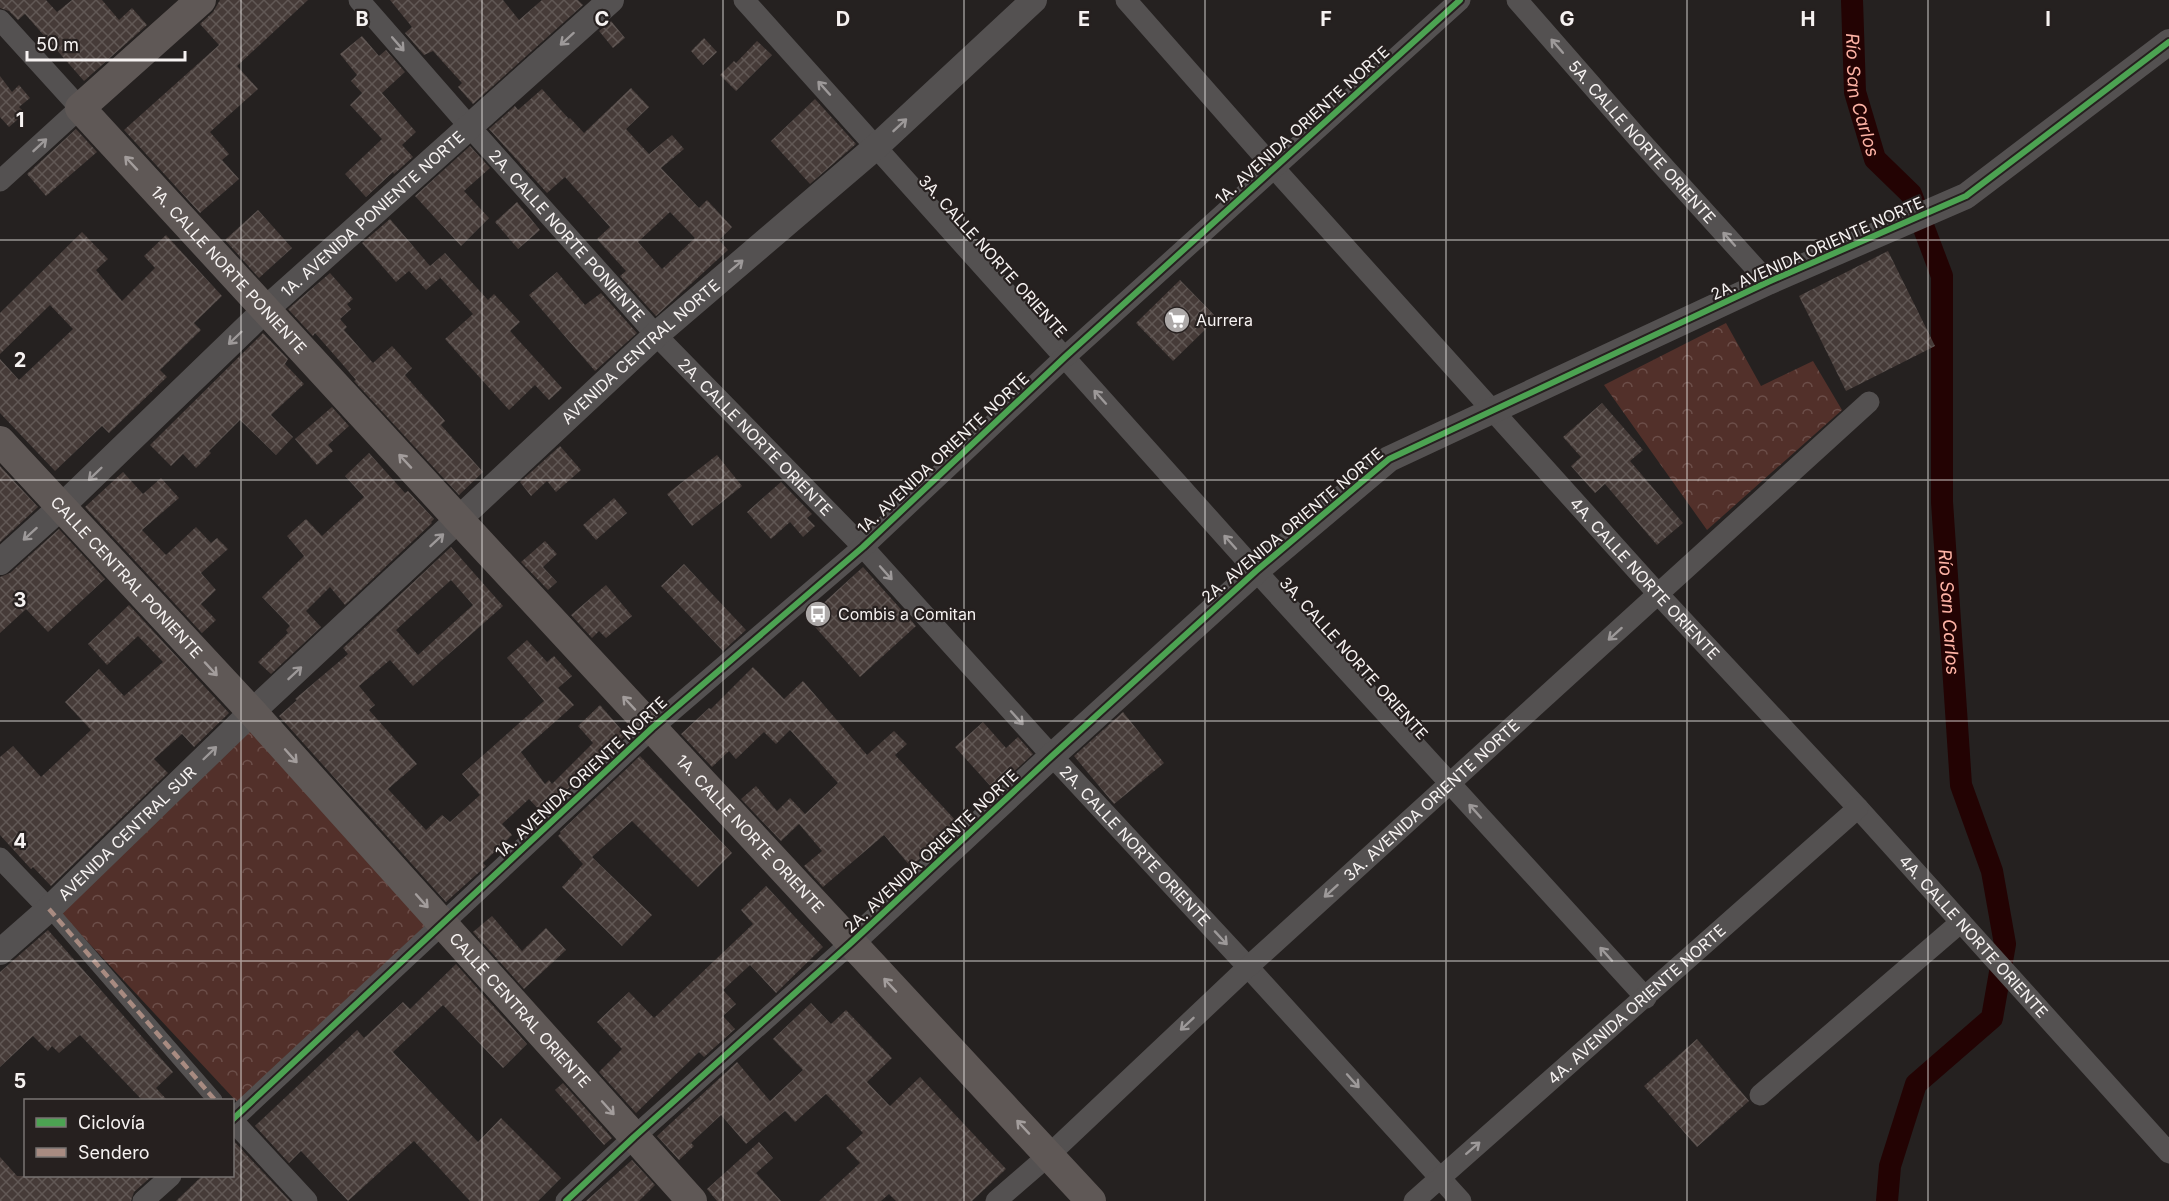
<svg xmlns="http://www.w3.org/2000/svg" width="2169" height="1201" font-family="Inter,sans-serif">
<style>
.park{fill:url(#park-crowns)}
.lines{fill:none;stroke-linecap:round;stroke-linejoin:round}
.canal{stroke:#230303;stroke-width:22}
.building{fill:url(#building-cross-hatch);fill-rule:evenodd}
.pedestrian{stroke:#545151;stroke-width:15}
.minor{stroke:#545151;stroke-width:21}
.tertiary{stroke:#545151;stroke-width:26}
.secondary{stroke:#5f5856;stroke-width:30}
.quiet{stroke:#a88b81;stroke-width:4.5;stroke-dasharray:9 4.5;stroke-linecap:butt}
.cycleway-casing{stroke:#26201f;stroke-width:10}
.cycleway{stroke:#4ca352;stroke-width:6}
.oneway{stroke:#9d9999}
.oneway2{stroke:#a39d9c}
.grid{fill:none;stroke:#f6f2f1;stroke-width:1.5;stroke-opacity:0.55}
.labels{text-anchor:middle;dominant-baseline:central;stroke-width:4.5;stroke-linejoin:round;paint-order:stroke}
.street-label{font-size:16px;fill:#f6f2f1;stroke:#26201f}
.poi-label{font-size:16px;fill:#f6f2f1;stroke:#26201f;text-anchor:start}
.water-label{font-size:18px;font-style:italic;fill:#feb3a5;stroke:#26201f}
.grid-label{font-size:20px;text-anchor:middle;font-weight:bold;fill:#f6f2f1;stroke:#26201f;stroke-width:4.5;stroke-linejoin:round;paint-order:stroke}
</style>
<defs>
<pattern id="park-crowns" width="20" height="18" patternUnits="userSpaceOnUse" patternTransform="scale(1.5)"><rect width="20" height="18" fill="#52302a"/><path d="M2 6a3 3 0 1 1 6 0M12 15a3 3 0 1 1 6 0" fill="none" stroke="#6c4e49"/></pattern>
<pattern id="building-cross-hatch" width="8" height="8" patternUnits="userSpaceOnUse" patternTransform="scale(1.5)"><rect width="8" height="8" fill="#463b38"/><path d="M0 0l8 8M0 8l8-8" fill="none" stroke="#615855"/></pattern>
</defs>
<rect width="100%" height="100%" fill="#252120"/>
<path class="park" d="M1726 323 1761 386 1813 361 1842 410 1707 530 1604 385Z
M247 724 430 925 238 1103 57 909Z"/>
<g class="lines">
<path class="canal" id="s1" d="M1852 0 1855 92 1875 159 1911 194 1942 276V502L1961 785 1992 871 2005 944 1992 1018 1916 1084 1890 1166 1887 1201"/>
</g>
<path class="building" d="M0 0H46L57 12 72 0H102L119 20 132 8 147 25 84 81 25 14 18 20 9 11 0 8Z
M220 0H308L237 66 258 89 210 132 229 154 222 160 239 179 200 213 124 130 219 45 200 24 213 12Z
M390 0H503L519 20 542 0H578L583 5 473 104 458 87 462 83 433 51 424 55 405 33 412 27Z
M611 21 625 38 613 48 599 31Z
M362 36 379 56 386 50 405 72 382 93 416 132 402 145 413 157 394 174 393 172 366 197 345 174 382 139 350 105 362 93 351 81 357 75 340 54Z
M704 38 717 52 703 65 691 51Z
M757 41 772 55 736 91 720 75 734 61 736 63Z
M0 76 12 92 19 85 30 98 19 107 25 113 9 127 0 117Z
M631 88 649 107 626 129 649 154 672 135 684 149 661 168 699 208 707 200 732 227 719 240 728 250 656 316 620 276 626 271 597 239 610 227 565 177 547 193 489 129 515 106 518 110 542 89 569 119 570 118 584 133ZM670 212 695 238 662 269 638 242Z
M815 99 856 144 810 184 771 141Z
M76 129 97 152 46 196 27 174Z
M470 146 490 168 464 191 489 218 461 246 415 196Z
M517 202 540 230 518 249 495 222Z
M258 210 292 248 259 278 225 240Z
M390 219 430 266 445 253 488 300 494 294 520 322 510 331 562 388 549 400 535 385 509 410 445 339 473 314 436 273 440 278 426 290 409 271 396 282 362 243Z
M82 232 108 259 96 270 122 301 155 268 144 256 166 235 222 296 194 323 201 330 160 370 167 377 109 433 102 426 55 471 0 413V359L19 380 73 329 50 305 0 354V313Z
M1888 251 1935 346 1846 391 1799 296Z
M557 272 585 305 601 293 637 333 595 371 529 295Z
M330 273 353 299 347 304 351 309 340 319 347 327 344 330 373 363 392 346 412 368 405 375 445 421 441 425 483 472 459 495 354 381 356 380 344 366 315 333 313 336 288 309Z
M1180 280 1217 318 1173 361 1136 323Z
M263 333 288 359 285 364 304 384 271 415 293 437 276 455 240 420 209 451 211 453 196 468 183 454 171 466 150 445Z
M1602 403 1643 450 1630 461 1683 523 1657 545 1605 484 1595 493 1571 466 1581 457 1563 437Z
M332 407 349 426 328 445 333 451 317 465 295 439Z
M560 446 581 470 556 492 547 481 531 496 520 482Z
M369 453 405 493 408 491 434 519 431 522 432 523 345 605 330 587 306 611 321 627 271 674 258 662 288 633 286 630 290 626 262 597 304 556 287 536 306 519 322 536 364 497 345 476Z
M717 455 742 486 692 526 667 494Z
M0 466 38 507 0 542Z
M123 472 143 494 161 478 179 498 142 530 166 555 196 527 211 543 217 538 228 549 201 573 216 590 201 604 216 620 202 633 85 507Z
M781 482 812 514 807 518 815 526 803 537 790 522 771 539 747 512Z
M614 498 627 513 596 540 583 525Z
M59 529 105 579 48 632 26 609 0 633V577L10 573Z
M545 541 557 554 543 567 557 582 548 590 521 562Z
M451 547 503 606 413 686 390 660 359 686 375 705 369 710 417 764 388 789 426 830 442 815 450 822 480 795 462 774 544 701 507 658 527 640 547 662 554 656 572 676 558 688 574 705 521 752 545 784 549 780 552 784 593 743 578 726 600 705 626 735 542 813 529 799 502 824 512 835 483 863 486 866 446 902 279 716 297 700 295 699 348 654 343 648ZM451 580 473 605 418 655 396 630Z
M684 564 746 630 723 651 661 586Z
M863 567 916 626 860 677 807 618Z
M606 585 632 616 606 638 599 631 592 638 571 615Z
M129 605 229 713 194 747 182 734 154 759 168 773 51 886 33 867 31 869 0 835V757L13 746 41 777 91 730 65 702 99 669 124 696 163 662 138 636 107 665 88 644Z
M753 667 784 699 803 681 867 755 894 731 907 744 895 755 958 823 911 867 884 835 823 887 804 866 822 851 799 824 781 841 741 799 756 786 777 811 790 798 805 814 838 783 790 730 776 744 764 732 736 759 729 751 712 767 681 734 709 708 711 709Z
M1123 712 1164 763 1114 804 1074 756Z
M983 722 1006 748 1018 737 1033 754 994 790 955 747Z
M640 756 732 853 698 887 632 821 592 857 652 915 622 946 562 887 583 864 558 836 561 833 560 832Z
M766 886 823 947 776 993 750 965 723 990 736 1004 723 1016 735 1029 704 1057 699 1052 636 1113 599 1072 622 1049 597 1022 629 992 654 1018 753 924 741 910Z
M492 916 522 951 546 928 566 950 524 989 473 932Z
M48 930 173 1072 156 1088 168 1101H143L80 1035 59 1053 52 1046 48 1051 33 1036 0 1067V972Z
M456 964 527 1044 503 1068 443 1005 393 1052 478 1142 501 1118 561 1178 538 1201H470L414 1141 348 1201 301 1151 289 1163 255 1126 357 1030 364 1038 403 1002 410 1009Z
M811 1003 831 1024 846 1010 892 1058 867 1082 890 1106 920 1077 1006 1169 972 1201H896L889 1194 881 1201H819L860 1163 846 1148 863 1133 826 1094 795 1122 785 1111 746 1144 721 1115 691 1143 694 1146 679 1160 657 1136 737 1062 770 1101 803 1070 773 1039Z
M1697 1039 1749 1101 1697 1147 1644 1086Z
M563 1083 612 1138 604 1145 555 1090Z
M232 1139 290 1201H176L202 1176H232Z
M759 1142 773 1158 756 1173 781 1201H717L707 1189Z
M0 1157 17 1176H152L134 1192 131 1201H0Z
M632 1160 655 1185 639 1201H586Z"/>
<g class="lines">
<path class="pedestrian" d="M49 909 215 1100"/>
<g class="minor">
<path id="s2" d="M359 0 469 126 656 335 863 547 1052 756 1248 967 1461 1201"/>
<path d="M744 0 1256 571 1646 998"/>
<path id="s3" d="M1126 0 1274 168 1659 595 1858 808 2169 1153"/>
<path id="s4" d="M1517 0 1636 136 1768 282"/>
<path d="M0 20 80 108 0 181"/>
<path d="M0 858 49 909"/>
<path d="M1760 1095 1961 922"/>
<path d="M232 1120 652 728 863 547 1065 357 1460 0"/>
<path d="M232 1120 307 1201"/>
<path d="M143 1201 171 1176"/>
<path d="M566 1201 634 1137 851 943"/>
<path id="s5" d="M996 1201 1049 1155 1248 967 1869 402"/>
<path id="s6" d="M1414 1201 1858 808"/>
</g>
<g class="tertiary">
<path id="s7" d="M0 562 61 507 265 310 611 0"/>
<path d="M851 943 1052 756 1256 571 1389 459 1768 282 1966 196 2169 42"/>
<path id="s8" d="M0 952 49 909 252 712 656 335 877 146 1034 0"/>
</g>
<g class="secondary">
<path id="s9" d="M201 0 80 108 459 520 1091 1201"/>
<path id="s10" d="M0 441 252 712 692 1201"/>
</g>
<path class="quiet" d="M49 909 215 1100"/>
<g class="cycleway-casing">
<path id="cycleway" d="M232 1120 652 728 863 547 1065 357 1460 0
M566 1201 634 1137 851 943 1052 756 1256 571 1389 459 1768 282 1966 196 2169 42"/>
</g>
<use href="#cycleway" class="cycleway"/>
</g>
<defs><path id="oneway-shaft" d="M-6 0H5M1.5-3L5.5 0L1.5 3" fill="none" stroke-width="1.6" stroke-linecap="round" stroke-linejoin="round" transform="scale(1.5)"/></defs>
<g class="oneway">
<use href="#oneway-shaft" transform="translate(567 39) rotate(138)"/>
<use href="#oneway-shaft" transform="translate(398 44) rotate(49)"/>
<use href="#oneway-shaft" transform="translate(1557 46) rotate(-131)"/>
<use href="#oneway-shaft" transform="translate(824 88) rotate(-132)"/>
<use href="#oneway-shaft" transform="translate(900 125) rotate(-43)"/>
<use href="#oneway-shaft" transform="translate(40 145) rotate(-43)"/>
<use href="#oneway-shaft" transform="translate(1729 239) rotate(-132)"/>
<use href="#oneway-shaft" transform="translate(736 266) rotate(-40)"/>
<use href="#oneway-shaft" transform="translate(235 338) rotate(136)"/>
<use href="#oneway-shaft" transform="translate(1100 397) rotate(-132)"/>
<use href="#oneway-shaft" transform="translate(95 474) rotate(136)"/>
<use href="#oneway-shaft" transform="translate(30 534) rotate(138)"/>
<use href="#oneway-shaft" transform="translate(437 540) rotate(-43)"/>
<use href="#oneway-shaft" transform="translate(1230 542) rotate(-132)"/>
<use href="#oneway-shaft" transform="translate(886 573) rotate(48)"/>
<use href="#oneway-shaft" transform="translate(1615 634) rotate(138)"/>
<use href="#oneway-shaft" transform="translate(295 673) rotate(-43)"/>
<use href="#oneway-shaft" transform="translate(1017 718) rotate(48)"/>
<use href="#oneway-shaft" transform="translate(210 753) rotate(-44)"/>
<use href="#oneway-shaft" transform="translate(1475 811) rotate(-132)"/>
<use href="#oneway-shaft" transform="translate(1331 891) rotate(138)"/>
<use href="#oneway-shaft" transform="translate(1221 938) rotate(47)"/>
<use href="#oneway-shaft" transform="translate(1606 954) rotate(-132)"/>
<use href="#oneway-shaft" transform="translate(1187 1024) rotate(137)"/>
<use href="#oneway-shaft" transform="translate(1353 1081) rotate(48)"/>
<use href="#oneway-shaft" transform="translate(1473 1148) rotate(-41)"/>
</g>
<g class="oneway2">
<use href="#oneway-shaft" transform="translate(131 163) rotate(-133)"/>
<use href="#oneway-shaft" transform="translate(405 461) rotate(-133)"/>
<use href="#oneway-shaft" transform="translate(211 669) rotate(47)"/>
<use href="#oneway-shaft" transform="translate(629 703) rotate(-133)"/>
<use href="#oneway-shaft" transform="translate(291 756) rotate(48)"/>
<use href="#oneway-shaft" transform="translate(422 901) rotate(48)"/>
<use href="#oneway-shaft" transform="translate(890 985) rotate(-133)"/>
<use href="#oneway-shaft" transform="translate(608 1108) rotate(48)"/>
<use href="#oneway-shaft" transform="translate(1023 1127) rotate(-133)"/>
</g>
<path class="grid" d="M241 0V1201M482 0V1201M723 0V1201M964 0V1201M1205 0V1201M1446 0V1201M1687 0V1201M1928 0V1201M0 240H2169M0 480H2169M0 721H2169M0 961H2169"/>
<defs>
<g id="supermarket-disc" transform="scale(1.35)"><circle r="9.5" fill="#ada9a8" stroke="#26201f"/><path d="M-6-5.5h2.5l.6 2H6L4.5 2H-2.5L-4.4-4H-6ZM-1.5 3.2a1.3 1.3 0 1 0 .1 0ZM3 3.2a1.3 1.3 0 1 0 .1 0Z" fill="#fff"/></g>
<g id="bus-disc" transform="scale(1.35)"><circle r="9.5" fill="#ada9a8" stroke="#26201f"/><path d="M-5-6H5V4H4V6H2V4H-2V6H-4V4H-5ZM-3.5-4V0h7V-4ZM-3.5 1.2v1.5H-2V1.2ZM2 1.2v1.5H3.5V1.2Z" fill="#fff"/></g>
</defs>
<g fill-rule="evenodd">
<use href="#supermarket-disc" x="1177" y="320"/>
<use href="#bus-disc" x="818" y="614"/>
</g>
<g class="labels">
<g class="street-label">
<text transform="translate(1302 125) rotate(-42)">1A. AVENIDA ORIENTE NORTE</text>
<text stroke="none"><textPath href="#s4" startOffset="189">5A. CALLE NORTE ORIENTE</textPath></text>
<text stroke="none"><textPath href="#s7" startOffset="510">1A. AVENIDA PONIENTE NORTE</textPath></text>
<text stroke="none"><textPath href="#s2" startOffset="314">2A. CALLE NORTE PONIENTE</textPath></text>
<text transform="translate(1817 248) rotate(-24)">2A. AVENIDA ORIENTE NORTE</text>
<text transform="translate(993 256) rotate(48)">3A. CALLE NORTE ORIENTE</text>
<text stroke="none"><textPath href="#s9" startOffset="382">1A. CALLE NORTE PONIENTE</textPath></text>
<text stroke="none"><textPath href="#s8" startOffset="878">AVENIDA CENTRAL NORTE</textPath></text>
<text stroke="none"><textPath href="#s2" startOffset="590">2A. CALLE NORTE ORIENTE</textPath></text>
<text transform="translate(943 453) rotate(-43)">1A. AVENIDA ORIENTE NORTE</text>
<text transform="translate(1292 525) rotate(-40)">2A. AVENIDA ORIENTE NORTE</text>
<text stroke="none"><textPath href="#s10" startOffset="186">CALLE CENTRAL PONIENTE</textPath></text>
<text stroke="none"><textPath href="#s3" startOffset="777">4A. CALLE NORTE ORIENTE</textPath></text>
<text transform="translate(1354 658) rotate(48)">3A. CALLE NORTE ORIENTE</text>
<text transform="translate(581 777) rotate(-43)">1A. AVENIDA ORIENTE NORTE</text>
<text stroke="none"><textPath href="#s5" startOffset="592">3A. AVENIDA ORIENTE NORTE</textPath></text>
<text stroke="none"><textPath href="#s8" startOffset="174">AVENIDA CENTRAL SUR</textPath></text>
<text stroke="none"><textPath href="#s9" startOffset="1150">1A. CALLE NORTE ORIENTE</textPath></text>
<text stroke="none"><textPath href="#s2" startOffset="1148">2A. CALLE NORTE ORIENTE</textPath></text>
<text transform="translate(931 851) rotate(-43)">2A. AVENIDA ORIENTE NORTE</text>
<text stroke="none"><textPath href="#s3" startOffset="1263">4A. CALLE NORTE ORIENTE</textPath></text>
<text stroke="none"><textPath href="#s6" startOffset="297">4A. AVENIDA ORIENTE NORTE</textPath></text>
<text stroke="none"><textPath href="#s10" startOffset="771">CALLE CENTRAL ORIENTE</textPath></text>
</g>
<g class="poi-label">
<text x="1196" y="320">Aurrera</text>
<text x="838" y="614">Combis a Comitan</text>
</g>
<g class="water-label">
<text stroke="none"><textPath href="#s1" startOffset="96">Río San Carlos</textPath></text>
<text stroke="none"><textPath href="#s1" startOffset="636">Río San Carlos</textPath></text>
</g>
</g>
<g class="grid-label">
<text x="362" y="26">B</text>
<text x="602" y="26">C</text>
<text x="843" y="26">D</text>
<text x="1084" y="26">E</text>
<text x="1326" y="26">F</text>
<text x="1567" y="26">G</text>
<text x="1808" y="26">H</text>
<text x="2048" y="26">I</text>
<text x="20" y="127">1</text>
<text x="20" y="367">2</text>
<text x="20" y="607">3</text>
<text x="20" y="848">4</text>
<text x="20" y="1088">5</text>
</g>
<rect x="24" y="1099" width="210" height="78" fill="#26201f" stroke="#797473" stroke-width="1.5"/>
<rect x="36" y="1118" width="30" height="9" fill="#4ca352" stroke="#797473" stroke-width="1.5"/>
<text x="78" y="1129" font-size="18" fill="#f6f2f1">Ciclovía</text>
<rect x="36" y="1148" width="30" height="9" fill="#a88b81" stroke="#797473" stroke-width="1.5"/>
<text x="78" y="1159" font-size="18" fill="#f6f2f1">Sendero</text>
<path d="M27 51v9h158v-9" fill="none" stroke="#f6f2f1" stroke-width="3"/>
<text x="36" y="51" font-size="18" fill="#f6f2f1" stroke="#26201f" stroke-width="4.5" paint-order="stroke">50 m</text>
</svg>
